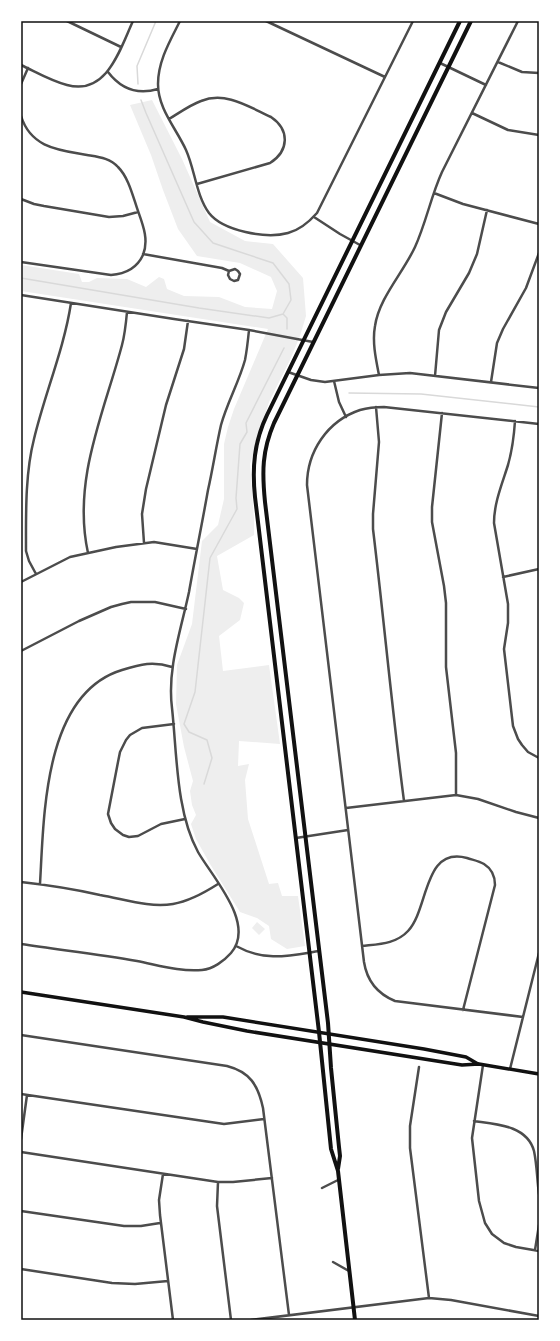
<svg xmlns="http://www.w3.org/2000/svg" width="560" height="1341" font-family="Montserrat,sans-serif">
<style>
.green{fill:#eee}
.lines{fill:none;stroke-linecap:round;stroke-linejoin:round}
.stream{stroke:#d9d9d9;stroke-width:1.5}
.minor{stroke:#4c4c4c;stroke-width:2.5}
.secondary{stroke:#111;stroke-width:3.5}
.primary{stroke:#111;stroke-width:4}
.neatline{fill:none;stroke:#111;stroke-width:1.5}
</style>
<rect width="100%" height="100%" fill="#fff"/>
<path class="green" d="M152 100 182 159 210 222 245 241 273 244 303 278 306 316 300 336 290 360 269 402 250 464 254 518V535L217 556 223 590 239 598 244 603 240 620 219 636 223 671 269 665 280 744 239 741 238 766 249 764 245 780 248 819 269 884 278 883 282 896H298L305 946 287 949 271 939 269 926 257 918 240 912 210 864 196 839 191 824 196 815 192 805 190 791 193 781 184 747 176 704 177 665 192 624 202 541 218 525 224 499V444L228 427 234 409 268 329 21 291V265L79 274 82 282H89L97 278 127 279 146 287 159 277 164 279 167 289 184 296 219 297 245 307 272 309 277 291 271 277 240 263 197 256 178 229 163 190 151 155 130 105Z
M257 922 265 929 259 935 252 928Z"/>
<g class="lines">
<path class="stream" d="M138 84 137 66 156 21
M21 278 199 308 269 318 283 314 291 300 289 284 273 263 213 243 194 222 146 113 141 100
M283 314 287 318V329
M349 393 421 394 539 407
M204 784 212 758 207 740 189 732 184 724 195 692 210 558 237 509 236 498 240 444 247 432 246 423 284 348"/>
<path class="minor" d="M67 21 121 47
M180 21C170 41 158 61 158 84 158 109 176 128 186 150 195 170 196 195 209 213 223 231 266 239 288 233 300 230 309 222 317 213L413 21
M266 21 385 77
M498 62 522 72 539 73
M440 63 486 85
M21 65C36 72 51 81 67 85 107 96 120 49 133 21
M108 72C121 89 138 95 158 89
M21 84 28 68
M472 113 508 130 539 135
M21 116C31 148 59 150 87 155 99 157 110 158 118 167 129 178 133 197 138 211 143 225 149 240 143 255 137 268 125 274 111 275L21 262
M169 119C179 113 190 105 201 101 226 91 249 107 271 117 290 130 289 151 270 163L197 184
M434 193 463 204 539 224
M21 199 34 204 44 206 109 217 123 216 138 212
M314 217 340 234 360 245
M143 254 222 268 229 271 235 269 238 271 240 274 238 280 234 281 230 279 228 275 229 271
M21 295 174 319 249 330 313 342
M288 372 311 380 325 382 379 375 410 373 539 388
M379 375C376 360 372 342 375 326 379 298 403 273 415 247 426 223 431 196 442 172L518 21
M435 376 439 330 446 312 469 273 477 254 487 210
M334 381 339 402 346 417
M491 382 497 343 503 329 526 288 539 253
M376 407 379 442 373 514V529C384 620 392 710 404 801
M442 413 432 507V522L444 586 446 603V667L456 753V795
M515 421C514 436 512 451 508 465 502 484 494 503 494 523L508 604V623L504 649 513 726 518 739 522 745 528 752 539 758
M144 543 142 514 146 489 166 405 184 349 188 321
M88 553C72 480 104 413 122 345 125 334 126 323 127 312
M36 574 29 561 26 551C26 515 25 474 34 439 45 393 64 349 71 303
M503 577 539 569
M21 582 70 557 116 547 154 542 197 549
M21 651 79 621 111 607 122 604 131 602H155L186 609
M174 724 142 728 130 735 126 740 120 752 118 762 108 814 111 823 115 829 123 835 129 837 138 836 161 824 185 819
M346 808 456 795 478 799 516 812 539 818
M296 838 348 830
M21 882C48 885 74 889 100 895 124 899 149 908 173 904 190 901 204 893 218 884
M40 884C44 817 43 694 122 670 141 664 153 661 172 667
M21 944C60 950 99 954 137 961 158 965 180 972 202 970 213 969 224 961 231 953 256 924 213 878 198 852 176 812 177 754 172 708 167 669 181 630 189 592 195 558 202 524 208 490 213 468 216 447 221 425 227 403 239 382 245 360 247 350 248 340 249 330
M236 946C265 962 288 956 319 951
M362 946C379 944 396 944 408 931 429 909 423 846 467 858 473 860 479 861 484 864 492 869 495 877 495 885L463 1010
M523 1017 395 1001C378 994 367 981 364 962L307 485C307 452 327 421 360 410 367 408 376 407 384 407L539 424
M21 1035 227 1066C250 1072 258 1085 263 1108L289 1315
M483 1065 472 1138 479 1201 485 1223 492 1234 504 1243 516 1247 539 1251
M419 1067 410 1126V1148L429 1298
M510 1069 539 953
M21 1094 224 1124 264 1119
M474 1121C495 1124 527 1125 534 1151 537 1165 537 1180 539 1194
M21 1139 27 1095
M21 1152 218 1182H233L272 1178
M163 1174 159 1200 160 1215 173 1320
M218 1182 217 1206 231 1320
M322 1188 338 1180
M21 1211 124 1226H141L160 1223
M535 1250 539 1225
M333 1262 349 1271
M21 1269 112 1283 135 1284 168 1281
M251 1320 429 1298 451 1300 539 1316"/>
<path class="secondary" d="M21 992 184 1017 203 1022 247 1031 462 1065 479 1064 539 1074
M187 1017H223L424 1049 466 1057 478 1064"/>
<path class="primary" d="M338 1169 340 1156 339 1147 331 1068 328 1023 265 502C262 472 262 451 274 423L471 21
M355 1320 338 1171 331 1149 319 1032 255 497C252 468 254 442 267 415L460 21"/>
</g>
<rect width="560" height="1341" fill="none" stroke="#ffffff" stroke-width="44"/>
<rect x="22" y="22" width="516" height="1297" class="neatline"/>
</svg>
